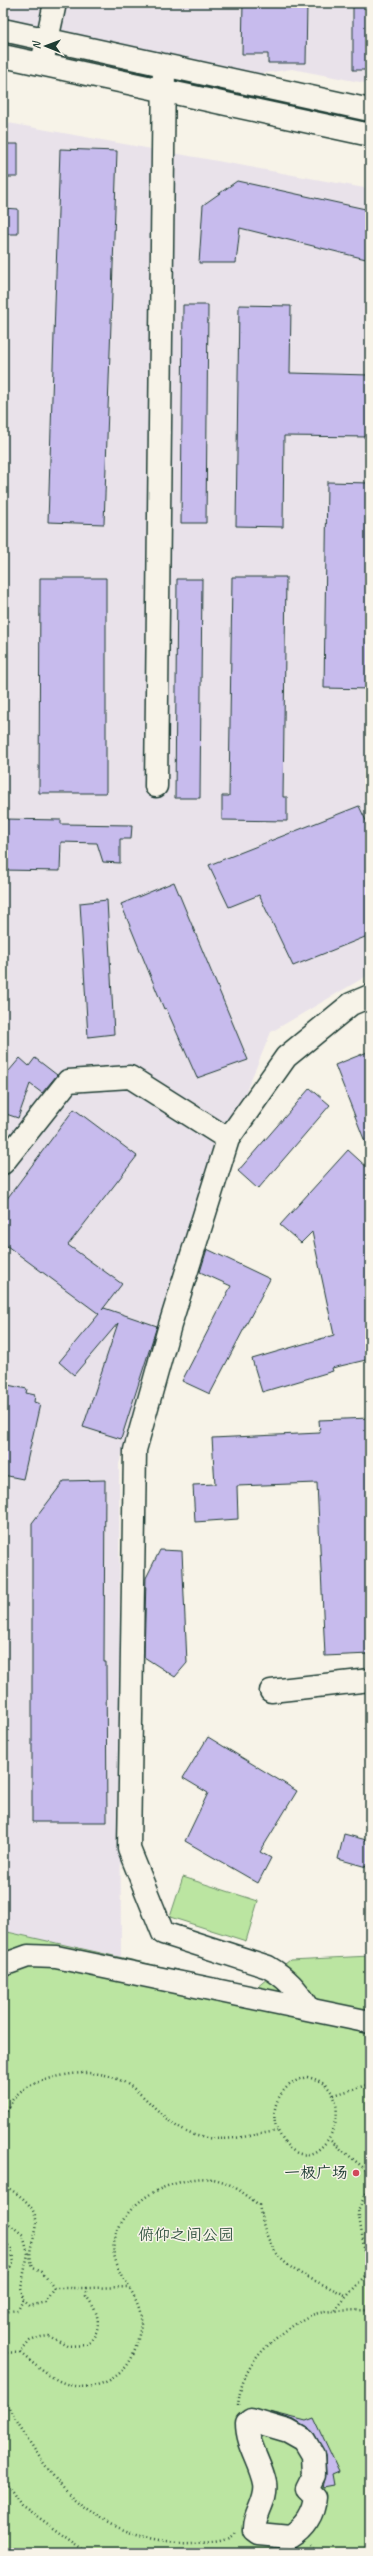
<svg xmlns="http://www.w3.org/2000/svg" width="373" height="2556" font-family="Caveat,'LXGW WenKai TC',sans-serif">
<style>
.built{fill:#e9e2ea}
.green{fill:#bbe5a1;stroke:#6d916a}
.building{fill:#c7bbed;stroke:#1f3d34}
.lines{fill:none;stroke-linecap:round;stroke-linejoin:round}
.minor-casing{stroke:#1f3d34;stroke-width:25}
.path{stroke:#1f3d34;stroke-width:2.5;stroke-dasharray:1 3;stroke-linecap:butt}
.minor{stroke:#f7f3e8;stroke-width:22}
.poi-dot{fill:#d1495b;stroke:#f7f3e8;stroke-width:1.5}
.labels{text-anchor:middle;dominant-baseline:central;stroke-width:3;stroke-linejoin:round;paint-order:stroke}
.poi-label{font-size:16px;fill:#1f3d34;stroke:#f7f3e8;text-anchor:end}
.park-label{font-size:16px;fill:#365644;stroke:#f7f3e8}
</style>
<rect width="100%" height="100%" fill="#f7f3e8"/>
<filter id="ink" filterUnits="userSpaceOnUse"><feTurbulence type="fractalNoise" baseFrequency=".025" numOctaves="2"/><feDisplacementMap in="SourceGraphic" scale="8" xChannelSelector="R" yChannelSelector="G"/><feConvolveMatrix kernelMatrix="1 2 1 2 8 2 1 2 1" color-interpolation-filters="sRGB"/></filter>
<g filter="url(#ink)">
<path class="built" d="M3 3H370V84L292 69 226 79 3 31Z
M3 122 370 189V974L271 1032 211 1175 119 1464 121 1958 3 1931Z"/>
<path class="green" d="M183 1877 258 1901 246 1941 170 1917Z
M3 1931 256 1988 290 1960 370 1956V2553H3Z"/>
<path class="building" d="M243 3H307L306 63H268V54H242Z
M353 3H370V70H353Z
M3 144H18V177H3Z
M60 149 117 151 104 524 48 522Z
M237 181 370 210V260L240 228 236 263H199L203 205Z
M3 208 18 209V234H3Z
M183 305H208L206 523H181Z
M239 305 291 306 290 373 370 375V437L284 436 283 527 236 526Z
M327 482 370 483V689L324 688Z
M232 577H286L283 797H287V821L222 820V796H229Z
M40 578H106V793H39Z
M177 579H202L200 798H175Z
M359 806 370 829V935L293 966 259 895 229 907 209 865Z
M3 819 61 820V824L132 825 131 839H120V863L103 862 97 843 61 842 60 871 3 870Z
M174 882 248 1060 197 1078 166 1008 164 1009 121 904Z
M107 900 114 1034 88 1037 80 903Z
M370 1051V1151L369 1152 335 1065Z
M20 1058 29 1066 35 1058 57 1075 42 1093 30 1084 18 1118 3 1113V1078Z
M310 1088 330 1105 258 1189 238 1171Z
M74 1109 137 1156 68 1245 122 1284 102 1310 104 1308 157 1326 121 1439 83 1427 118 1323 74 1375 59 1362 99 1314 3 1243V1204Z
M348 1150 370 1170V1359L332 1368 333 1371 262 1392 252 1359 334 1335 312 1232 301 1243 280 1225Z
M207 1249 270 1279 210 1394 182 1381 231 1286 200 1272Z
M3 1384 27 1389 26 1393 35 1395 34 1402 40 1404 23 1479 3 1475Z
M370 1418V1654L325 1656 317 1483 237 1486 238 1519 195 1522 193 1485 215 1484 212 1438 320 1433 319 1420Z
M105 1480 104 1662H106L107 1822H32V1523L64 1481Z
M160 1550 182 1551 187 1663 175 1677 144 1657 146 1578Z
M208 1737 297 1791 260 1852 271 1858 258 1883 185 1841 208 1793 183 1778Z
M344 1834 370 1841V1868L338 1859Z
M270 2412 306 2421 314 2418 339 2471 332 2474 334 2485 323 2487 326 2475 325 2454 314 2433 294 2420Z"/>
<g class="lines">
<g class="minor-casing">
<path id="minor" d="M3 30 370 110
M44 54 55 3
M3 56 370 135
M156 786 164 65
M3 1163 68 1081 130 1077 228 1139
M271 1691 370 1680
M3 1965 28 1956 56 1957 370 2022
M309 2008C297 1990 287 1978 268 1967L163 1933 129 1849 135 1450 170 1325 228 1139 286 1057 351 1004 370 996
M251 2420 288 2431 304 2440 313 2455 314 2475 307 2489 315 2497C314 2514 304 2529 290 2537L258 2534 254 2531C253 2515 268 2500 265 2483 261 2462 247 2445 247 2423Z"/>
</g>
<path class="path" d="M307 2077C373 2090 313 2200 279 2133 266 2109 282 2082 307 2077Z
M334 2095 370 2084
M3 2122C9 2097 20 2088 45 2080 77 2070 112 2068 139 2093 157 2108 170 2127 194 2135 222 2144 250 2135 277 2131
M331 2141 370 2173
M3 2185C19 2194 40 2208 36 2229 32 2246 27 2250 33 2268L42 2272 54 2288H86
M370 2186 358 2210 365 2254 370 2259
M3 2219 23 2235 28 2254 21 2287 23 2300 18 2310 3 2312
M3 2239 11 2249 14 2262 3 2280
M23 2300 30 2306 45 2302 54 2288
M335 2310 370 2270
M3 2352 20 2353 30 2341 41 2337 49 2336 67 2346 87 2345C104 2329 99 2312 86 2296V2288L129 2287
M20 2353C47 2374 70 2398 108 2381 123 2373 131 2363 136 2347 138 2338 142 2326 141 2317 138 2291 109 2267 114 2242 121 2211 147 2191 177 2183 214 2172 229 2181 259 2205 270 2269 295 2270 347 2296
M3 2398C21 2428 46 2472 70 2495 102 2525 149 2544 192 2542 206 2541 225 2543 235 2532
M238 2406C241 2371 260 2349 288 2329 296 2324 306 2316 315 2314 333 2309 351 2311 370 2310
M3 2478 21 2505 89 2553
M311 2545 317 2553"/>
<use href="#minor" class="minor"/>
</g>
</g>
<circle class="poi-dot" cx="356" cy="2173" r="4"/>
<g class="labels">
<g class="poi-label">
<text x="348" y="2173">一极广场</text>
</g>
<g class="park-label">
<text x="186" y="2235">俯仰之间公园</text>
</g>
</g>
<rect width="373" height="2556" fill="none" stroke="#f7f3e8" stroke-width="16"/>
<rect x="8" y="8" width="357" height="2540" fill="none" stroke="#1f3d34" stroke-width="1.5" filter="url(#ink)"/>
<g transform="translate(46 46) rotate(271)" stroke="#f7f3e8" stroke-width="3" paint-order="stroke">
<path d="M0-3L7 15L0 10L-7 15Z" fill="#1f3d34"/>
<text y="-6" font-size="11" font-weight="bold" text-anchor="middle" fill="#1f3d34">N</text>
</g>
</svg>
